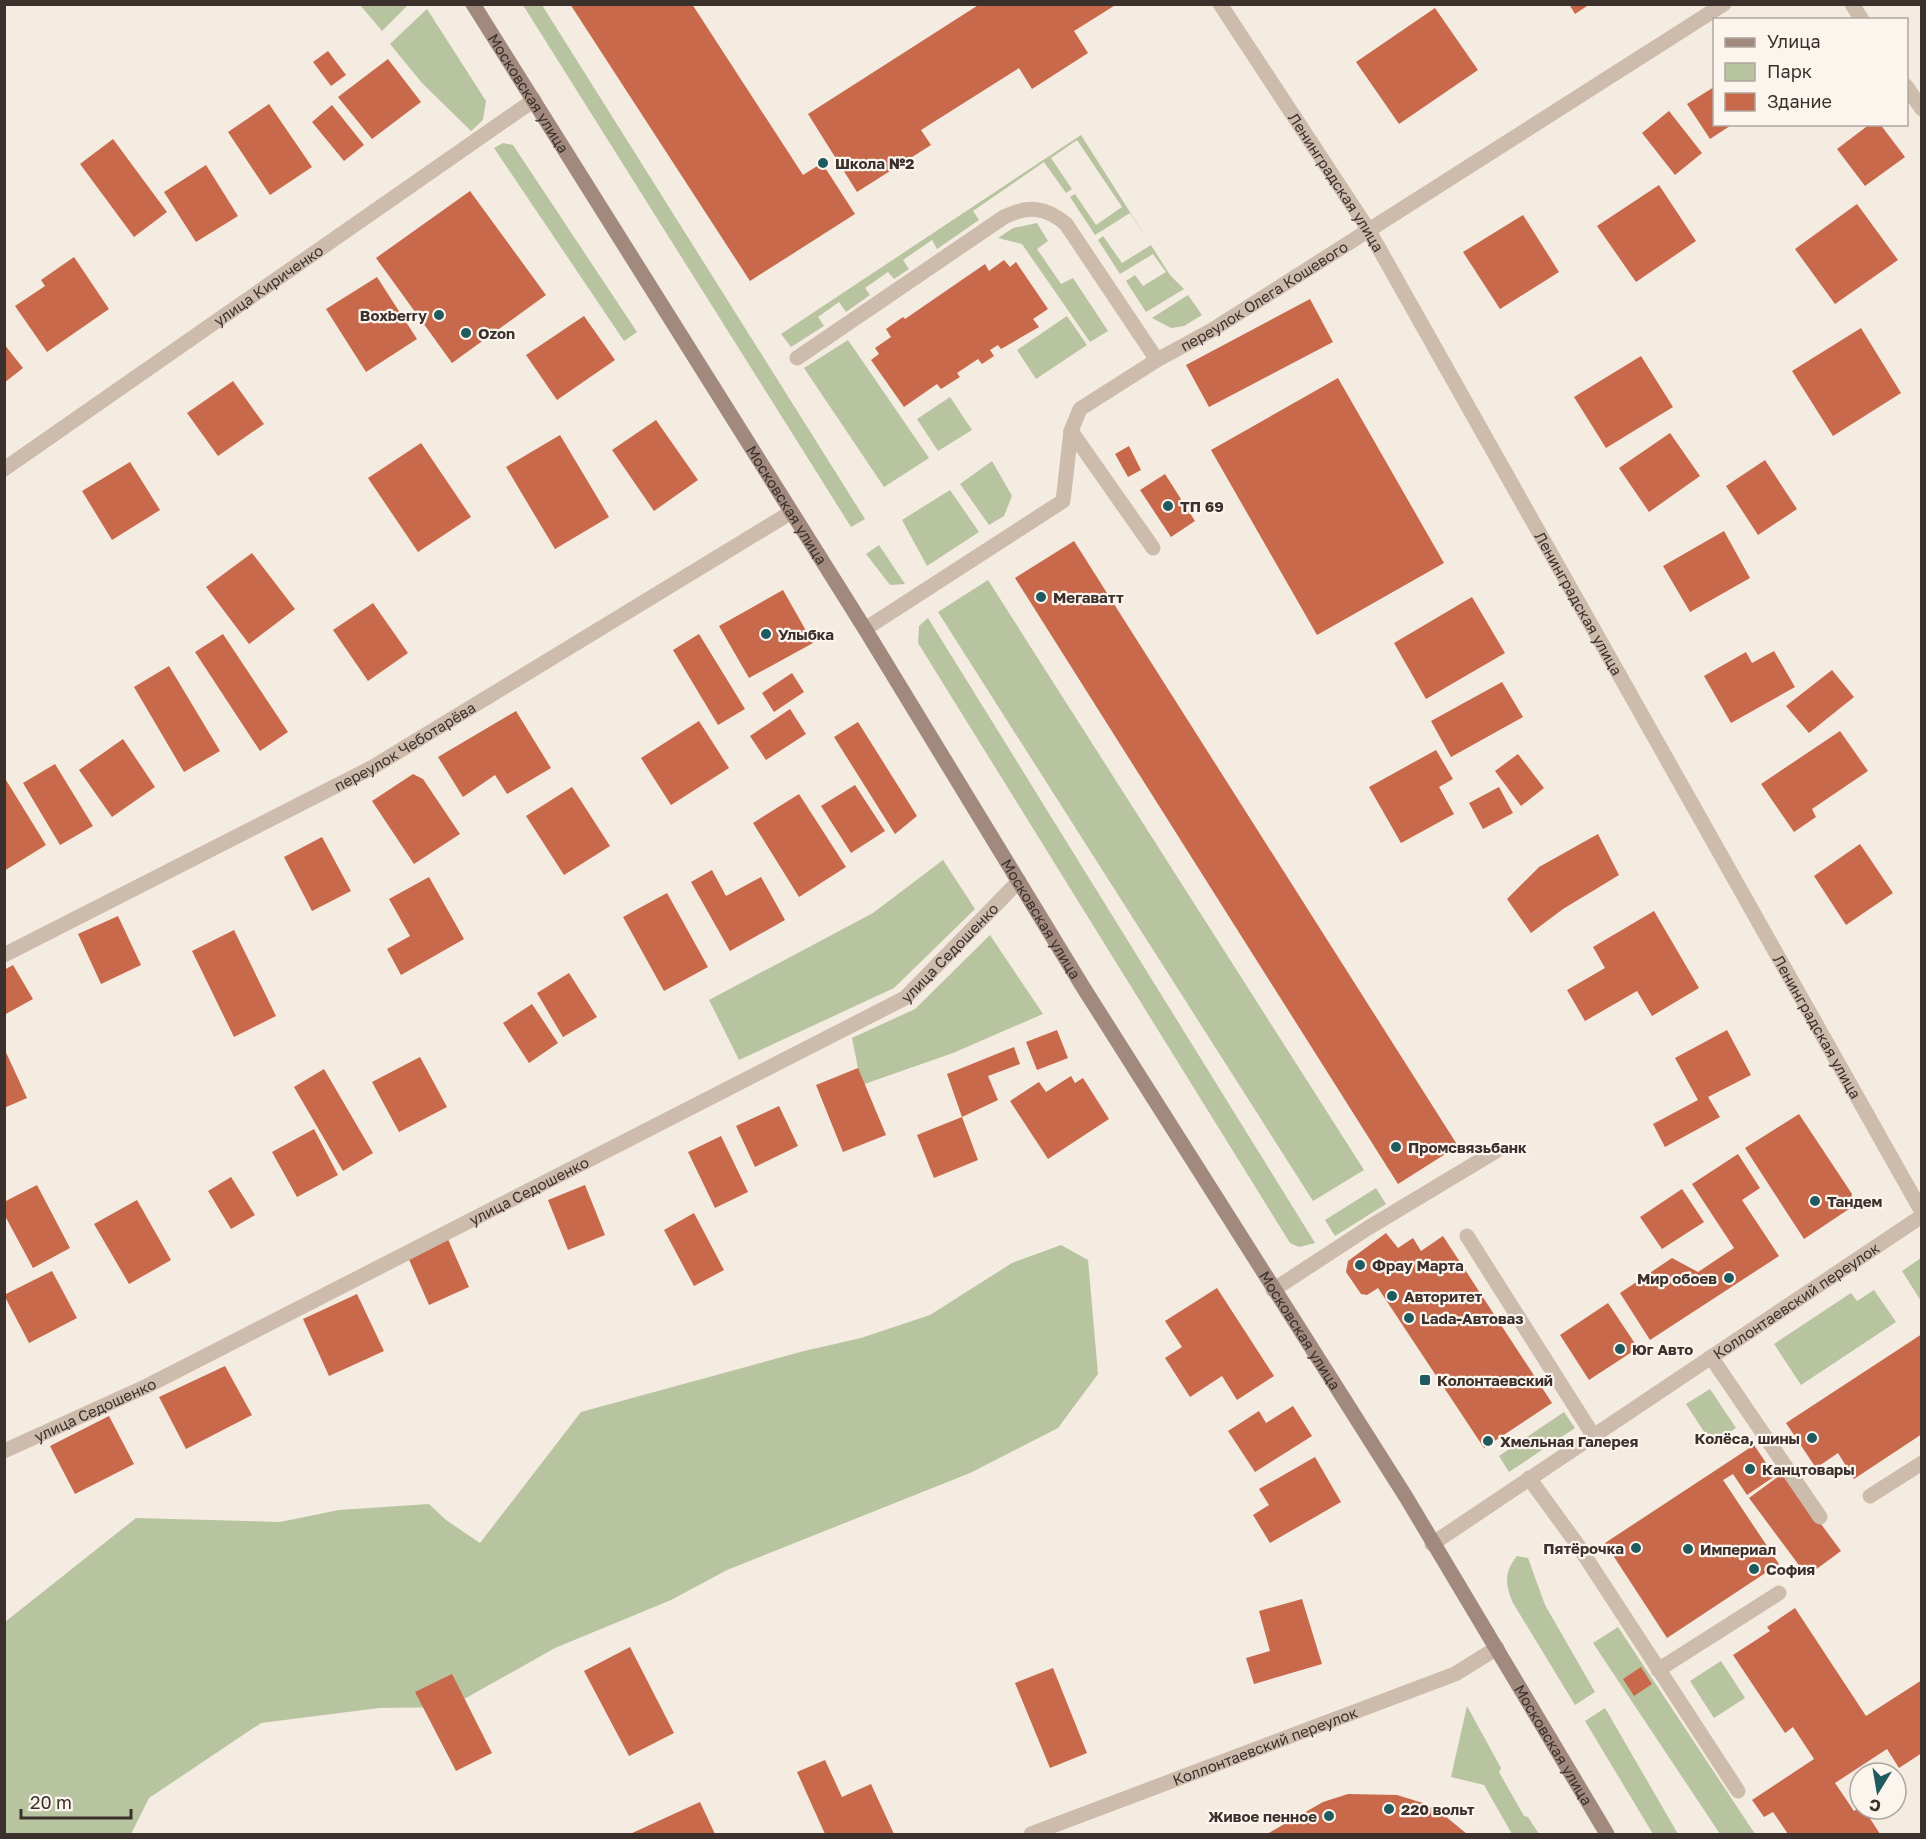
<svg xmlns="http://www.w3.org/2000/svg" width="1926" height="1839" font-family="'Golos Text',sans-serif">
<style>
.green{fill:#b8c4a0}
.building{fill:#c8694b}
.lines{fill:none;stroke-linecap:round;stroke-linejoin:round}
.service{stroke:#cdbbac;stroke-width:15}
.minor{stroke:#cdbbac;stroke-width:15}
.secondary{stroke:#a18a7d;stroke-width:15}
.poi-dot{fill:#1f5a5e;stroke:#fbf5ee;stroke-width:2}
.labels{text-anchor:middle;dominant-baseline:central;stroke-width:4.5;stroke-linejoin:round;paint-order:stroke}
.street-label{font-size:15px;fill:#3b302b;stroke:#fbf5ee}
.poi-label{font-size:15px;font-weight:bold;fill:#3b302b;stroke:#fbf5ee;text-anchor:start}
</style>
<rect width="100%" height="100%" fill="#f4ebe1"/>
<path class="green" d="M360 5H408L382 31Z
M523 5H542L865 519 851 527Z
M427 9 486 101 483 120 471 131 422 83 390 44Z
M1081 135 1170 275 1184 289 1146 312 1126 281 1135 275 1143 286 1166 272 1153 254 1120 274 1098 240 1103 236 1122 263 1151 245 1130 213 1095 235 1070 197 1075 194 1096 225 1122 207 1077 140 1051 158 1072 189 1066 193 1044 162 973 211 979 220 937 249 932 240 903 260 909 269 894 279 888 272 865 288 870 295 846 312 839 302 818 317 824 326 791 347 781 334Z
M503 143 513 145 637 332 624 341 494 148Z
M1037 223 1048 241 1037 249 1061 284 1073 278 1108 331 1090 342 1022 244 998 238 1013 228Z
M1188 295 1202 315 1184 326 1171 328 1152 318Z
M1067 316 1087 345 1036 379 1017 350Z
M848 340 929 458 884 487 804 368Z
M950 397 972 430 938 451 917 419Z
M992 461 1012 496 1004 516 989 525 960 484Z
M950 490 979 532 927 566 902 520Z
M879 545 905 584 890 585 866 554Z
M988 580 1364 1170 1313 1201 938 612Z
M928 618 1315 1243 1299 1247 1290 1243 918 643 919 626Z
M943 860 975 909 894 988 739 1060 709 1000 873 913Z
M990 935 1043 1014 953 1053 856 1087 858 1068 852 1038 915 1009Z
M1376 1188 1386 1204 1335 1236 1325 1220Z
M1061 1245 1088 1260 1098 1374 1058 1428 970 1473 727 1570 671 1600 555 1648 450 1707 379 1708 261 1723 149 1798 131 1834H5V1622L136 1518 280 1522 339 1510 429 1504 446 1520 480 1543 581 1412 804 1351 861 1338 930 1315 1012 1263Z
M1921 1258V1301L1902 1271Z
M1874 1290 1896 1322 1801 1385 1774 1344 1851 1293 1857 1301Z
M1710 1389 1736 1428 1712 1444 1686 1404Z
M1564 1412 1575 1428 1509 1472 1499 1456Z
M1517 1556 1528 1558 1545 1605 1595 1692 1575 1705 1513 1603C1505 1584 1504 1572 1517 1556Z
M1618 1627 1755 1834H1720L1593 1643Z
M1721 1661 1745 1698 1714 1718 1690 1681Z
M1467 1706 1501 1768 1499 1772 1524 1816 1528 1817 1539 1834H1512L1484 1785 1451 1777Z
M1605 1708 1678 1834H1653L1585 1721Z"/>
<path class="building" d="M570 4H692L803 175 822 163 855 214 750 281Z
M980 4H1117L1074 31 1088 53 1032 89 1019 68 921 130 931 145 857 192 808 114Z
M1569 4H1590L1575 14Z
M1435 8 1478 70 1399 124 1356 62Z
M328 51 346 75 331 86 313 62Z
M388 59 421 102 372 139 338 97Z
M1714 87V124H1733L1710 139 1687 104Z
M269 104 312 167 270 195 228 132Z
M332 105 364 145 344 161 312 122Z
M1669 111 1702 153 1675 175 1642 133Z
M1870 124H1880L1905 157 1865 186 1837 149Z
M113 139 167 212 134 237 80 164Z
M206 165 238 216 196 242 164 192Z
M1659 185 1696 241 1636 282 1597 226Z
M470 191 546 295 452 363 376 258Z
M1857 204 1898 260 1835 304 1795 249Z
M1523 215 1559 272 1500 309 1463 252Z
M74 257 109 309 47 352 15 306 45 286 41 280Z
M1004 260 1010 267 1016 262 1048 309 1033 319 1039 327 1001 349 998 345 990 350 994 356 982 364 978 359 957 373 960 377 941 389 937 384 904 407 871 360 879 354 875 348 891 337 886 329 903 317 905 319 985 264 989 271Z
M377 277 417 339 366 372 326 309Z
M1310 299 1333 342 1209 407 1186 365Z
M584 316 615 360 557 400 526 355Z
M1861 328 1901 393 1833 436 1792 371Z
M4 344 23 368 4 383Z
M1641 356 1673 407 1606 448 1574 397Z
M1338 378 1444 563 1317 635 1211 450Z
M233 381 264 424 218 456 187 413Z
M656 420 698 480 654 511 612 450Z
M1670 433 1700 476 1649 512 1619 468Z
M560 435 609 517 555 549 506 467Z
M421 443 471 517 418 552 368 478Z
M1129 446 1141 470 1128 477 1115 454Z
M1765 460 1797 509 1758 535 1726 486Z
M130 462 160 510 112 540 82 491Z
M1165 474 1195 521 1171 537 1140 490Z
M1724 531 1750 578 1690 612 1663 566Z
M1074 541 1458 1146 1398 1184 1015 578Z
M252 553 295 609 249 644 206 587Z
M783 590 813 643 749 678 719 626Z
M1472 597 1505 653 1426 699 1394 643Z
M373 603 408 653 368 681 333 630Z
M223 634 288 732 260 751 195 652Z
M699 634 745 709 718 725 673 650Z
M1774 651 1795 687 1731 723 1704 676 1746 652 1752 663Z
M169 666 220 751 184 772 134 687Z
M1832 670 1854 697 1809 733 1786 706Z
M792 673 804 692 774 712 762 693Z
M1502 682 1523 717 1451 757 1431 721Z
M790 709 806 734 766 760 750 736Z
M516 711 551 768 507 794 495 775 463 797 438 757Z
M699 721 729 768 671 805 641 758Z
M858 722 917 816 895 834 834 737Z
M1840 731 1868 771 1812 809 1816 817 1794 832 1761 784Z
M123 739 155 787 112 817 79 770Z
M1436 750 1453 779 1439 787 1454 814 1401 843 1369 787Z
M1518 754 1544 788 1521 806 1495 771Z
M55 764 93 826 60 845 23 783Z
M413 774 423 779 460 834 414 864 372 801Z
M6 780 46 845 4 871V781Z
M855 785 885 831 851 853 821 806Z
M572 787 610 846 564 875 526 816Z
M1499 787 1513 813 1483 829 1469 803Z
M799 794 846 867 799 897 753 823Z
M1598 834 1619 875 1563 909 1531 933 1507 899 1539 867Z
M322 837 351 891 312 911 284 857Z
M1860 844 1893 893 1846 925 1814 876Z
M712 870 726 896 761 877 785 920 730 951 691 882Z
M429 877 464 939 401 975 387 949 410 936 389 899Z
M667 893 708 967 664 991 623 917Z
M1654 911 1699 988 1652 1016 1637 991 1585 1021 1567 990 1605 968 1593 947Z
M118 916 141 965 101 984 78 934Z
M234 930 276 1016 234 1037 192 951Z
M13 965 33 999 4 1015V970Z
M569 973 597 1017 563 1037 537 993Z
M532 1004 558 1043 529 1063 503 1023Z
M1057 1030 1068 1058 1037 1070 1026 1042Z
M1727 1030 1751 1075 1708 1097 1720 1117 1665 1147 1653 1124 1698 1100 1675 1058Z
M1014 1047 1020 1064 988 1076 998 1100 962 1117 947 1074Z
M4 1048 27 1098 4 1108Z
M420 1057 447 1107 399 1132 372 1082Z
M858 1068 886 1135 843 1152 816 1085Z
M324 1069 373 1153 343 1171 294 1087Z
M1071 1076 1075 1083 1083 1078 1109 1119 1048 1159 1010 1101 1039 1082 1046 1092Z
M779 1106 798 1146 755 1167 736 1126Z
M1799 1114 1852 1194 1849 1209 1804 1239 1745 1148Z
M962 1117 978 1160 934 1178 917 1135Z
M314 1129 338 1175 297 1197 272 1152Z
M721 1136 748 1192 715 1208 688 1152Z
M1738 1154 1760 1188 1742 1200 1779 1256 1650 1340 1620 1293 1672 1258 1698 1272 1734 1248 1692 1184Z
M231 1177 255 1215 231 1229 208 1191Z
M37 1185 70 1248 33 1268 4 1214V1202Z
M585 1185 605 1235 568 1250 548 1200Z
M1682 1189 1704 1222 1662 1249 1640 1217Z
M137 1200 171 1260 129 1284 94 1224Z
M694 1213 724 1270 694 1286 664 1230Z
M1386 1233 1398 1248 1413 1238 1421 1251 1443 1236 1552 1403 1484 1448 1378 1288 1367 1295 1361 1294 1346 1272 1348 1261Z
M447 1237 469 1287 429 1305 407 1255Z
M52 1271 77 1318 29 1343 4 1295Z
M1217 1288 1274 1376 1237 1400 1222 1376 1190 1397 1165 1358 1182 1347 1165 1321Z
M357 1294 384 1351 329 1376 303 1319Z
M1608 1303 1638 1348 1589 1380 1560 1335Z
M1922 1334V1434L1854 1479 1838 1453 1816 1468 1786 1423Z
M225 1366 252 1415 186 1449 159 1397Z
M1293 1406 1312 1436 1255 1472 1228 1431 1259 1411 1266 1423Z
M109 1416 134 1464 75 1494 50 1446Z
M1754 1445 1775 1476 1747 1495 1733 1474 1723 1480 1779 1564 1667 1638 1605 1543Z
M1315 1457 1341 1502 1270 1543 1253 1515 1269 1505 1259 1489Z
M1783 1473 1841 1551 1807 1576 1749 1498Z
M1302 1599 1322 1664 1254 1684 1246 1658 1270 1651 1259 1611Z
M1795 1608 1866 1716 1922 1680V1753L1899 1768 1887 1749 1835 1783 1854 1811 1860 1807 1864 1809 1880 1834H1788L1773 1812 1764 1817 1752 1800 1814 1759 1793 1727 1785 1733 1733 1655 1770 1631 1767 1627Z
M630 1647 674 1733 629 1756 584 1671Z
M1641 1667 1652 1684 1634 1696 1623 1679Z
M1053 1668 1087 1753 1050 1768 1015 1683Z
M452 1674 492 1753 456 1771 415 1692Z
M825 1760 842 1797 871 1784 894 1834H825L797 1772Z
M1348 1794 1397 1795 1423 1803 1445 1816 1467 1834H1267L1323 1802Z
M700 1802 715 1834H630Z"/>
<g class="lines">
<path class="service" d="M797 358 1004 217C1028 205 1046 207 1066 224L1157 360
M1071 431 1153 548
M1467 1236 1593 1435
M1273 1290 1368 1228 1496 1151
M1711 1357 1820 1517
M1529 1478 1577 1544 1738 1791
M1870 1496 1922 1463
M1658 1670 1779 1593"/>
<g class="minor">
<path id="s1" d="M1220 4 1368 229 1922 1212"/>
<path d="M1852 4 1862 20"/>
<path d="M1906 86 1922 109"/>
<path id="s2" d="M4 469 534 100"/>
<path id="s3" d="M865 629 1063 501 1071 431 1080 409 1157 360 1212 330 1724 4"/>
<path id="s4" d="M4 955 373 767 790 513"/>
<path id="s5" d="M4 1451 147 1386 905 998 1019 881"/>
<path id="s6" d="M1432 1544 1922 1216"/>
<path id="s7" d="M1031 1834 1455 1674 1497 1648"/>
</g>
<path class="secondary" id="s8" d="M473 4 865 629 1083 987 1406 1497 1607 1834"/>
</g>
<g class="poi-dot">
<circle cx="823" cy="163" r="6"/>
<circle cx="439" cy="315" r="6"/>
<circle cx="466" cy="333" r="6"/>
<circle cx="1168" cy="506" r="6"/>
<circle cx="1041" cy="597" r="6"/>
<circle cx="766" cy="634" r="6"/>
<circle cx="1396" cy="1147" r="6"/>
<circle cx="1815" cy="1201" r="6"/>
<circle cx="1360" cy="1265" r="6"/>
<circle cx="1729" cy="1278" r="6"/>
<circle cx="1392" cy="1296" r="6"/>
<circle cx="1409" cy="1318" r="6"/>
<circle cx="1620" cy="1349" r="6"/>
<rect x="1419" y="1374" width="12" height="12" rx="3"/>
<circle cx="1812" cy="1438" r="6"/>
<circle cx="1488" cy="1441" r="6"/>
<circle cx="1750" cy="1469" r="6"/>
<circle cx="1636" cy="1548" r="6"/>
<circle cx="1688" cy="1549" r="6"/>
<circle cx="1754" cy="1569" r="6"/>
<circle cx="1389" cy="1809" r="6"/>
<circle cx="1329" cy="1816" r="6"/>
</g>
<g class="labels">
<g class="street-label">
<text stroke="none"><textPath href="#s8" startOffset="105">Московская улица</textPath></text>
<text stroke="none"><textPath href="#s1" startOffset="213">Ленинградская улица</textPath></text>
<text stroke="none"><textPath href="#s2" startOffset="322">улица Кириченко</textPath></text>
<text stroke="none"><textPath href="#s3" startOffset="546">переулок Олега Кошевого</textPath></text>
<text stroke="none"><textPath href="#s8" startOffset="591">Московская улица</textPath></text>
<text stroke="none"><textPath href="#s1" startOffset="699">Ленинградская улица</textPath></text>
<text stroke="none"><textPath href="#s4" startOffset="452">переулок Чеботарёва</textPath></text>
<text stroke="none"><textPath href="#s8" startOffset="1077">Московская улица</textPath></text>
<text stroke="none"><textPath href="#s5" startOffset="1072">улица Седошенко</textPath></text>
<text stroke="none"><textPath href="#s1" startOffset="1185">Ленинградская улица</textPath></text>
<text stroke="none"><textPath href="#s5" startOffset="586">улица Седошенко</textPath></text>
<text stroke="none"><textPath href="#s6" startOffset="438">Коллонтаевский переулок</textPath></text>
<text stroke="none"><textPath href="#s8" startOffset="1563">Московская улица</textPath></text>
<text stroke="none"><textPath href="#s5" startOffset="100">улица Седошенко</textPath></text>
<text stroke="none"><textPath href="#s8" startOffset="2049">Московская улица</textPath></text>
<text stroke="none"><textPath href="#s7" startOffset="250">Коллонтаевский переулок</textPath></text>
</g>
<g class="poi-label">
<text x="835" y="163">Школа №2</text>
<text x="427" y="315" text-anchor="end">Boxberry</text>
<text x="478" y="333">Ozon</text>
<text x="1180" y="506">ТП 69</text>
<text x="1053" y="597">Мегаватт</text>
<text x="778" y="634">Улыбка</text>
<text x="1408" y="1147">Промсвязьбанк</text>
<text x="1827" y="1201">Тандем</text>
<text x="1372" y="1265">Фрау Марта</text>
<text x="1717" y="1278" text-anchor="end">Мир обоев</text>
<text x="1404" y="1296">Авторитет</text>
<text x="1421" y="1318">Lada-Автоваз</text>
<text x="1632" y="1349">Юг Авто</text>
<text x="1437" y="1380">Колонтаевский</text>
<text x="1800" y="1438" text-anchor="end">Колёса, шины</text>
<text x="1500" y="1441">Хмельная Галерея</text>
<text x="1762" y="1469">Канцтовары</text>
<text x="1624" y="1548" text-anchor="end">Пятёрочка</text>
<text x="1700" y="1549">Империал</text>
<text x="1766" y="1569">София</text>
<text x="1401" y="1809">220 вольт</text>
<text x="1317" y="1816" text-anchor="end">Живое пенное</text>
</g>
</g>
<rect width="1926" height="1839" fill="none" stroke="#3b302b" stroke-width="12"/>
<rect x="1713" y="18" width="195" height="108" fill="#fbf5ee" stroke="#aea6a0" stroke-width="1.5"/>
<rect x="1725" y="38" width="30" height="9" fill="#a18a7d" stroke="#aea6a0" stroke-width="1.5"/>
<text x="1767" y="48" font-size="18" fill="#3b302b">Улица</text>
<rect x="1725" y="63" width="30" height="18" fill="#b8c4a0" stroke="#aea6a0" stroke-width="1.5"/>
<text x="1767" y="78" font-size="18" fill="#3b302b">Парк</text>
<rect x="1725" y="93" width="30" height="18" fill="#c8694b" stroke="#aea6a0" stroke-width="1.5"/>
<text x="1767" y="108" font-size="18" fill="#3b302b">Здание</text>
<g transform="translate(1878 1791) rotate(191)"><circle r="28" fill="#fbf5ee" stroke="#aea6a0" stroke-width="1.5"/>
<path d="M0-4.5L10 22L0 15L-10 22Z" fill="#1f5a5e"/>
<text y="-9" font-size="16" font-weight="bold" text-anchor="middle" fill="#3b302b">С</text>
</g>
<path d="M21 1809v9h110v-9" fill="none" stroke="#3b302b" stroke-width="3"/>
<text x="30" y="1809" font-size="18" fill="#3b302b" stroke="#fbf5ee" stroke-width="4.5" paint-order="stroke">20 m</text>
</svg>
